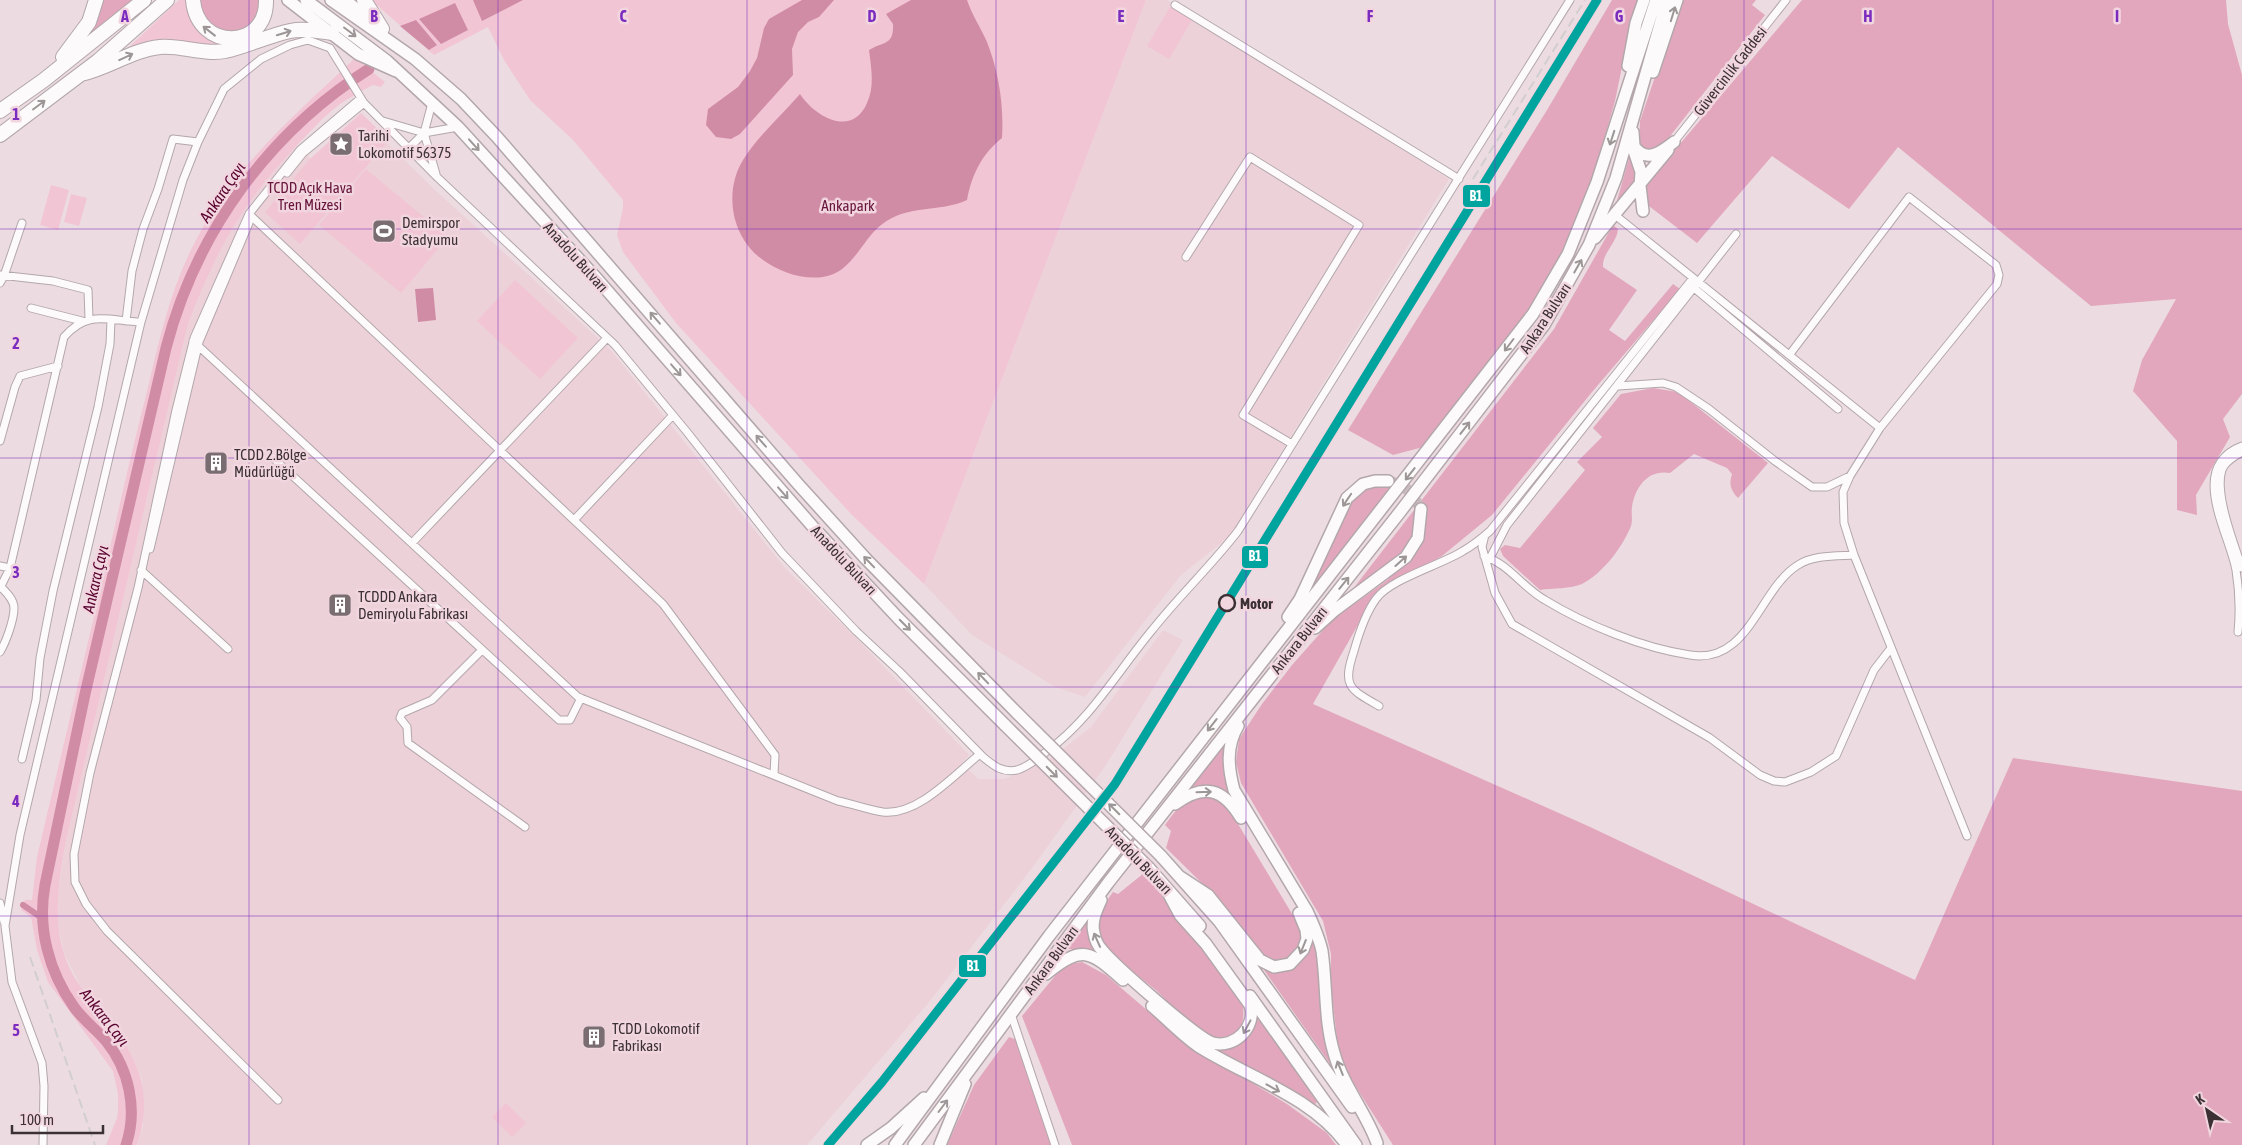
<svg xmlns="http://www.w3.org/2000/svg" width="2242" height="1145" font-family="'Asap Condensed',sans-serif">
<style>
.built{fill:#ecd1d9}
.green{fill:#f2c5d4}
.forest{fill:#e2a7bc}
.water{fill:#d18ca5}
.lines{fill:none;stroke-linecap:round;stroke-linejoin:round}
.canal{stroke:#d18ca5;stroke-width:6}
.river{stroke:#d18ca5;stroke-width:11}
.primary-tunnel{stroke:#c9babe;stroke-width:11;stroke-dasharray:11 5.5;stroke-linecap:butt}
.street-casing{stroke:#b3a7ab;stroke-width:9}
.primary-casing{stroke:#b3a7ab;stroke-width:14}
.highway-casing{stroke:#b3a7ab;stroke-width:16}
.street{stroke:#fcfafa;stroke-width:7}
.primary{stroke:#fcfafa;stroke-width:11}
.highway{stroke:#fcfafa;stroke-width:14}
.rail{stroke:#d2cecf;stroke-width:2;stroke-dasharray:10 5;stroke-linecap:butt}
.primary-bridge-casing{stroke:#b3a7ab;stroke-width:14;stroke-linecap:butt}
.primary-bridge{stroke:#fcfafa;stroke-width:11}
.rail-1-casing{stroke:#f2d6df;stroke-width:12}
.rail-1{stroke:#00a49f;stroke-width:9}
.oneway{stroke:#9c9697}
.grid{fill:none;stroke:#7b2cbf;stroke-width:1;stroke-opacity:0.55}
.stop-dot{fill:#f2d6df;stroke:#3b3134;stroke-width:2.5}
.labels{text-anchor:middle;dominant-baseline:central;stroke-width:5;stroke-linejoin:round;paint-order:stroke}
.street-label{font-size:15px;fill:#3b3134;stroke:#f2d6df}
.poi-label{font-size:15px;fill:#3b3134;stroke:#f2d6df;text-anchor:start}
.park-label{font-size:15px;fill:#67143a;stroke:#f2d6df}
.stop-label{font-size:15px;font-weight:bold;fill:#3b3134;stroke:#f2d6df;text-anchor:start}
.water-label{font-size:16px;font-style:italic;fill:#59022f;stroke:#f2d6df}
.grid-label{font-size:16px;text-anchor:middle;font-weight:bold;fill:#7b2cbf;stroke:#f2d6df;stroke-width:5;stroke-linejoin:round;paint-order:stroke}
.line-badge{stroke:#f2d6df;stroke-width:2}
.badge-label{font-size:14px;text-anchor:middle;font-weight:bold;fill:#fff}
</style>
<rect width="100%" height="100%" fill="#ecdce1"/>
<path class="built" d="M1146 0H1167L1449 179 1229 537 1181 575 1085 697 1055 687 972 635 924 584Z
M362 118 435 190 610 349 785 568 861 643 969 755 962 763 978 779H1005L1050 759 1091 727 1163 630 1183 640 1106 765 1035 864 930 1001 807 1145H137L143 1126 142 1079 134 1060 116 1030 81 987 64 953 58 924 57 902 65 845 187 328 214 259 247 204 275 168 297 145 314 162Z"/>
<path class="green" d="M179 0H188L233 46 125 51Z
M371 0H1146L924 584 852 515 676 323 623 252 617 235 623 208V200L573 140 530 100 504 60 488 27 434 55Z
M1170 7 1192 20 1169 59 1147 46Z
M355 58 385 82 381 87 373 85C362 91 350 97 340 104 324 116 310 132 296 146 241 204 214 254 187 328L65 845C58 888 51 928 70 969 78 985 90 999 101 1012 137 1055 155 1089 137 1145H106L117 1118 118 1111V1094L113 1071 48 982 37 950 31 917 21 910 25 900H32L37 857C65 738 94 619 121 499 130 459 140 419 150 379 161 331 173 283 196 240 235 165 295 115 355 58Z
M361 113 389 140 300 244 265 212 311 158Z
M366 169 448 237 401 293 319 225Z
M51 185 69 190 58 230 40 225Z
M71 194 87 198 79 226 64 222Z
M515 280 578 338 540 379 477 321Z
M506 1103 526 1123 512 1137 492 1117Z"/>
<path class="forest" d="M101 0H132L87 38Z
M198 0H261L260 16C239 34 232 40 207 25Z
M1612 0H1641L1623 62 1615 101 1593 179 1571 234 1558 261 1524 317 1427 446 1393 455 1348 430 1547 110Z
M1681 0H1756L1752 5 1765 15 1660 149 1648 153 1639 146 1640 121Z
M1802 0H2226L2228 24 2242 75V394L2223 419 2230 437 2196 495 2197 515 2177 510V441L2133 391 2142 360 2176 299 2091 306 1898 147 1849 209 1772 156 1697 243 1645 203 1646 184Z
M1630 155 1637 178 1616 204Z
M1613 225 1618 229C1617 243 1602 253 1603 267L1637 290 1609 330 1625 341 1673 284 1680 289 1592 392 1492 515 1442 556 1375 595 1313 704 1588 826 1915 980 2013 758 2242 791V1145H1393L1345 1070 1337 1038 1331 987V954L1323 921 1241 783 1236 762 1239 739 1262 704 1292 665 1332 620 1386 581 1411 558 1426 528 1425 507 1415 532 1400 557 1346 598 1554 329Z
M1653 388 1678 392 1768 463 1738 498C1730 489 1729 484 1732 474L1727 468 1694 454 1670 473C1648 469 1635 487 1632 507 1631 513 1633 520 1631 526 1622 548 1603 573 1582 584 1571 589 1552 588 1540 590L1503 556 1500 549 1505 545 1520 548 1585 470 1577 462 1602 437 1593 428 1621 394Z
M1375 484 1393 488 1310 592 1346 504 1359 491Z
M1226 742 1237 805C1225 789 1212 784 1191 787Z
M1212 796 1229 809 1300 927C1303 943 1298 952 1284 961H1273L1260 954 1240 925 1219 900 1166 848 1171 831 1165 825C1182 802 1183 799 1212 796Z
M1144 873 1242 998C1246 1024 1243 1037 1214 1038L1186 1020 1157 991 1118 960 1099 938 1097 928 1103 906 1113 892 1118 894Z
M1088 921 1102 955 1086 949H1068Z
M1315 935 1335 1071 1264 970 1297 965 1307 951 1310 938Z
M1082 962 1106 975 1162 1023 1224 1066 1287 1104 1327 1133 1336 1145H1072L1022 1016 1064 965Z
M1260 1020 1317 1102 1314 1105 1214 1049C1231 1047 1252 1042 1254 1021Z
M1009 1037 1018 1040 1051 1145H947L974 1085Z"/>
<path class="water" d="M473 0H523L482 21Z
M802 0H834L819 17 808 22 798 32 792 49 793 75 740 134 731 139 716 137 706 125 708 109 738 87 750 71 757 58 764 28 769 19Z
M911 0H967C972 15 981 28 987 42 999 73 1004 105 1002 138 982 154 972 174 967 200 939 213 907 204 881 225 861 241 852 273 823 277 800 280 777 271 759 257 731 234 724 191 743 160 758 136 782 115 800 94 815 117 852 138 867 103 875 86 871 67 869 50 883 41 894 46 893 24L886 14Z
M455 3 468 30 441 44 419 19Z
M416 20 437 45 429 50 400 26Z
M433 288 436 320 418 322 415 289Z"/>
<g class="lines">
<path class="canal" d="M23 905 42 918"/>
<path class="river" d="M126 1145C138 1110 129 1069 106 1041 96 1029 83 1020 74 1007 49 972 37 928 45 885L85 694 166 348C196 233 268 133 369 69"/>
<path class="primary-tunnel" d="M1388 481C1409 486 1410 492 1421 509"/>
<g class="street-casing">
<path id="street" d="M1175 5 1459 179
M383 121 424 133 432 103
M1674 142 1786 0
M409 148 424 133
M287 173 303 153 364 103
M436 174 424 133 458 127
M249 214 663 604 775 755 774 774
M1615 215 1880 428
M1186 257 1250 157 1359 225 1243 415 1292 444
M0 275 53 281 88 290 89 319
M0 283 4 276 22 223
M1693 287 1838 409
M31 308 82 321
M126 321 132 271 143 229 158 189 173 139 198 142
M193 341 578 697 838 801C853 804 869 810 883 812 918 816 955 774 980 754
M1790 354 1909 197 1996 265 1999 275 1997 284 1880 428 1850 476 1843 492 1844 523 1854 555 1967 836
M1618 386 1663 383 1676 387 1709 409 1775 461 1812 487H1827L1850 476
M0 441 15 387 20 376 58 366
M2242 452C2235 456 2229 459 2224 466 2211 487 2235 546 2242 568
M272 457 559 720H570L581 698
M574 520 673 415
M1485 535 1482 547 1495 593 1512 624 1710 738 1760 775 1774 781 1785 782 1811 772 1836 756 1874 670 1891 648
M412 543 607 338
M150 549 199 342 249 223
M1484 556C1509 564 1522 587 1545 600 1586 625 1643 648 1690 655 1749 665 1759 589 1798 565 1813 555 1836 556 1854 555
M1490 558 1507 525 1736 234
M0 566 10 568
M141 570 228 649
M0 588 10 568 64 337C88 309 109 321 141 322
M2238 632C2240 612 2239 589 2236 570 2229 532 2187 467 2242 446
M482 650 432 700 402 713 400 718 407 727 408 743 525 827
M0 652C6 642 14 620 14 608 14 600 7 593 2 588
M1379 706C1349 689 1342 686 1354 651 1359 633 1365 614 1376 599 1390 579 1441 565 1463 551 1472 546 1482 538 1490 531L1693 278
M22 759 36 700 40 658 53 591 98 407 110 344 111 320
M0 903 4 922
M1011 1014 1055 1145
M278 1100 107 931 86 904 75 882 74 854 90 773 138 588 176 410 194 338 249 214 300 150 361 98
M43 1145 44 1086 42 1063 12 982 5 926 20 835 141 322 183 180 198 142 224 89 261 59 290 45 308 40 330 48 364 103 437 177 615 345 687 432 782 553 856 631 900 672 983 757C994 766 1002 773 1017 770 1028 767 1037 759 1046 752 1092 718 1117 672 1153 629 1180 595 1211 566 1238 531L1570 0"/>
</g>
<g class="primary-casing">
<path id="primary" d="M288 0 358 54 396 71
M306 0 387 61 458 127 598 280 814 528 898 618 1005 725
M331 0 415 59 461 99 497 137 798 484 866 559 1017 713
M345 0 364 15
M1628 66 1636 23 1644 0
M1653 72 1677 0
M1633 132 1634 146C1646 164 1661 152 1674 142
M1632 145 1641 172 1640 186 1643 211
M1595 238 1668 150
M1288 617 1300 599 1347 498 1363 484 1375 481H1388
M1315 628 1335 610 1406 557 1418 538 1421 509
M1238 726C1226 746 1228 768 1234 790L1307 911C1313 924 1319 937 1322 951 1327 985 1324 1020 1334 1053 1343 1086 1366 1112 1377 1143
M1175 804C1204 783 1223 788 1241 818
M1161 856 1219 921 1352 1107
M1149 868 1200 926
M1179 876 1208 895 1260 960 1274 967 1290 964 1303 950 1307 939 1306 930 1299 913
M1101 900C1096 911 1091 922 1094 933 1095 939 1098 946 1102 950 1114 965 1198 1039 1213 1043 1235 1049 1257 1026 1250 1005L1206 944 1180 915 1164 885
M1046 974C1083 944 1090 951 1123 980
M1250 996 1356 1145
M1152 1006C1167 1019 1182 1035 1198 1046 1247 1077 1312 1096 1347 1145
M867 1145 891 1128 924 1098
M895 1145 1049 936 1533 314 1568 254 1597 182 1656 0
M914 1145 1108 883 1400 512 1544 325 1589 245 1616 178 1667 0
M940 1145 965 1084"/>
</g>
<g class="highway-casing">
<path id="highway" d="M193 0C197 51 267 51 266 0
M364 0 382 29
M63 57 89 22 96 0
M81 74C108 68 132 50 160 47 181 45 204 55 225 51 247 46 268 36 290 31 304 28 318 31 332 33
M0 111 44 80 144 0
M0 135 98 61 167 0"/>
</g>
<use href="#street" class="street"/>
<use href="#primary" class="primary"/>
<use href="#highway" class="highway"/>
<path class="rail" d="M1473 179 1585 0
M30 957 95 1145"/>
<g class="primary-bridge-casing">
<path id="primary-bridge" d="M1017 713 1161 856
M1005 725 1149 868"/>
</g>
<use href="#primary-bridge" class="primary-bridge"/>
<g class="rail-1-casing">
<path id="rail-1" d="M828 1145 882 1082 1115 784 1597 0"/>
</g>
<use href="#rail-1" class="rail-1"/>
</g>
<defs><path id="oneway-shaft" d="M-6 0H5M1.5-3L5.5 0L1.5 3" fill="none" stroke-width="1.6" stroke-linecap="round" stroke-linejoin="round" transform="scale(1.25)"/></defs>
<g class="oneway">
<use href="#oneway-shaft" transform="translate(1673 14) rotate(-73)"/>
<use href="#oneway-shaft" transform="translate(209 31) rotate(-142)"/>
<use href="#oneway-shaft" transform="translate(350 32) rotate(37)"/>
<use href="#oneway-shaft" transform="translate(284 33) rotate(-17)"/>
<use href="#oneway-shaft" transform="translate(126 57) rotate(-25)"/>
<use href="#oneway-shaft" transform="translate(39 105) rotate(-37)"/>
<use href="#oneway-shaft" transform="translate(1612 138) rotate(108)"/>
<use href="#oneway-shaft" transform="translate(474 145) rotate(48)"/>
<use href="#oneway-shaft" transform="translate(1578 266) rotate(-60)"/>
<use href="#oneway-shaft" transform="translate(655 318) rotate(-131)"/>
<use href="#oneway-shaft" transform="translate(1509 345) rotate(127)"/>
<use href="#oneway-shaft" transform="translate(676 370) rotate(49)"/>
<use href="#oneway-shaft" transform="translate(1465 428) rotate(-52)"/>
<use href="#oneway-shaft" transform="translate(761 441) rotate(-131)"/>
<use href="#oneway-shaft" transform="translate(1410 474) rotate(128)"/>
<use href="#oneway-shaft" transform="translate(783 493) rotate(49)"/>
<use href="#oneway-shaft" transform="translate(1347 500) rotate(124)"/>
<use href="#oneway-shaft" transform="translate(1401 561) rotate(-42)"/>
<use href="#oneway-shaft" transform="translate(869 562) rotate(-134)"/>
<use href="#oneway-shaft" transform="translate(1344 583) rotate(-51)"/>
<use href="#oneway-shaft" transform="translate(905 625) rotate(45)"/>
<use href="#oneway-shaft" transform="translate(983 678) rotate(-134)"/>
<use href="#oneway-shaft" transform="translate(1212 725) rotate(128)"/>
<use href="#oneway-shaft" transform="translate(1052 772) rotate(45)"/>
<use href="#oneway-shaft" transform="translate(1204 792) rotate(-2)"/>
<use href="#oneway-shaft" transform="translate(1114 809) rotate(-135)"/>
<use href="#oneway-shaft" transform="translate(1097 940) rotate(-114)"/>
<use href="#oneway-shaft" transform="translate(1303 947) rotate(112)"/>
<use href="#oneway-shaft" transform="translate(1247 1027) rotate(118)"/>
<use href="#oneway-shaft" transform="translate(1340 1068) rotate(-112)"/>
<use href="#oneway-shaft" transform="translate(1273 1088) rotate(29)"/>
<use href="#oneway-shaft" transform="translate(943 1106) rotate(-53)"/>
</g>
<path class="grid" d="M249 0V1145M498 0V1145M747 0V1145M996 0V1145M1246 0V1145M1495 0V1145M1744 0V1145M1993 0V1145M0 229H2242M0 458H2242M0 687H2242M0 916H2242"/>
<defs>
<g id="sight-square" transform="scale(1.25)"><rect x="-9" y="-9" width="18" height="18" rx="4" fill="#796d71" stroke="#f2d6df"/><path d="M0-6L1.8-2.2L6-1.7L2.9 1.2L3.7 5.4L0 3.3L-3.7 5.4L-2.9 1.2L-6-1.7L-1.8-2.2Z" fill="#fff"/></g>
<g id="stadium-square" transform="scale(1.25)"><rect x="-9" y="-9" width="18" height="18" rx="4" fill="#796d71" stroke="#f2d6df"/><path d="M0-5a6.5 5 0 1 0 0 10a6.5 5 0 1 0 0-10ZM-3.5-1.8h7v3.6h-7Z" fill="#fff"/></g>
<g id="building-square" transform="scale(1.25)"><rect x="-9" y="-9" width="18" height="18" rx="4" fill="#796d71" stroke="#f2d6df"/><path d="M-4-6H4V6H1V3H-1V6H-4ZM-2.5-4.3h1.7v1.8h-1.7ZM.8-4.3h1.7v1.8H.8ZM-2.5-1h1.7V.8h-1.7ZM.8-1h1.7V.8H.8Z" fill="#fff"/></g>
</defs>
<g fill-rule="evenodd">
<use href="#sight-square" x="341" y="144"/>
<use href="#stadium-square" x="384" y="231"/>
<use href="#building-square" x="216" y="463"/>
<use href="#building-square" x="340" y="605"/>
<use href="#building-square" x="594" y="1037"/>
</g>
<circle class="stop-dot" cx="1227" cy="603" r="8"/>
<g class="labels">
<g class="street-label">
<text transform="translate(1730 71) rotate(-52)">Güvercinlik Caddesi</text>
<text transform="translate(576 257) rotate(48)">Anadolu Bulvarı</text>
<text transform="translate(1545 318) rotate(-57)">Ankara Bulvarı</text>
<text transform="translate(844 560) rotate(47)">Anadolu Bulvarı</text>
<text transform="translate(1299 640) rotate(-52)">Ankara Bulvarı</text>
<text transform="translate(1139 860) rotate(46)">Anadolu Bulvarı</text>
<text transform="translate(1051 960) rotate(-54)">Ankara Bulvarı</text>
</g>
<g class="poi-label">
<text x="358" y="135">Tarihi<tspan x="358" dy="17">Lokomotif 56375</tspan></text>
<text x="402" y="222">Demirspor<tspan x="402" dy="17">Stadyumu</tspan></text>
<text x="234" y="454">TCDD 2.Bölge<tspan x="234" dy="17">Müdürlüğü</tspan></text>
<text x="358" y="596">TCDDD Ankara<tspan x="358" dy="17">Demiryolu Fabrikası</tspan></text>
<text x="612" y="1028">TCDD Lokomotif<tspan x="612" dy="17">Fabrikası</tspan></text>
</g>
<g class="park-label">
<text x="310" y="187">TCDD Açık Hava<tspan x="310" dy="17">Tren Müzesi</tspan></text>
<text x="848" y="205">Ankapark</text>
</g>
<g class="stop-label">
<text x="1240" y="603">Motor</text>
</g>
<g class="water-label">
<text transform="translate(222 192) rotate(-56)">Ankara Çayı</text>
<text transform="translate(95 579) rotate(-77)">Ankara Çayı</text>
<text transform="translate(105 1017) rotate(52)">Ankara Çayı</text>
</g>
</g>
<g class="grid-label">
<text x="125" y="22">A</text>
<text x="374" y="22">B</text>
<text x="623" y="22">C</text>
<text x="872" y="22">D</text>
<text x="1121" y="22">E</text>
<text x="1370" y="22">F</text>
<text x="1619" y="22">G</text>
<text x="1868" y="22">H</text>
<text x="2117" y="22">I</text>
<text x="16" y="120">1</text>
<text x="16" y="349">2</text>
<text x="16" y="578">3</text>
<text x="16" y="807">4</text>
<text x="16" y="1036">5</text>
</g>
<g class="line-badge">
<rect x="1462" y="184" width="29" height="24" rx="5" fill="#00a49f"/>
<rect x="1241" y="545" width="28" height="24" rx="5" fill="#00a49f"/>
<rect x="958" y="954" width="29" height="24" rx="5" fill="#00a49f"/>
</g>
<g class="badge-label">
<text x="1476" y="201">B1</text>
<text x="1255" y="561">B1</text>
<text x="973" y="971">B1</text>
</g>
<g transform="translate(2207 1110) rotate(326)" stroke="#f2d6df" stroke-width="4" paint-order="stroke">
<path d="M0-4L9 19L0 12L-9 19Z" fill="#3b3134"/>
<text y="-8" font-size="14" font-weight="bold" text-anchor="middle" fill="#3b3134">K</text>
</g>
<path d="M12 1125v8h91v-8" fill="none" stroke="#3b3134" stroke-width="2.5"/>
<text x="20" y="1125" font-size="15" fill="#3b3134" stroke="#f2d6df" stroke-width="4" paint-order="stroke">100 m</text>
</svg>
